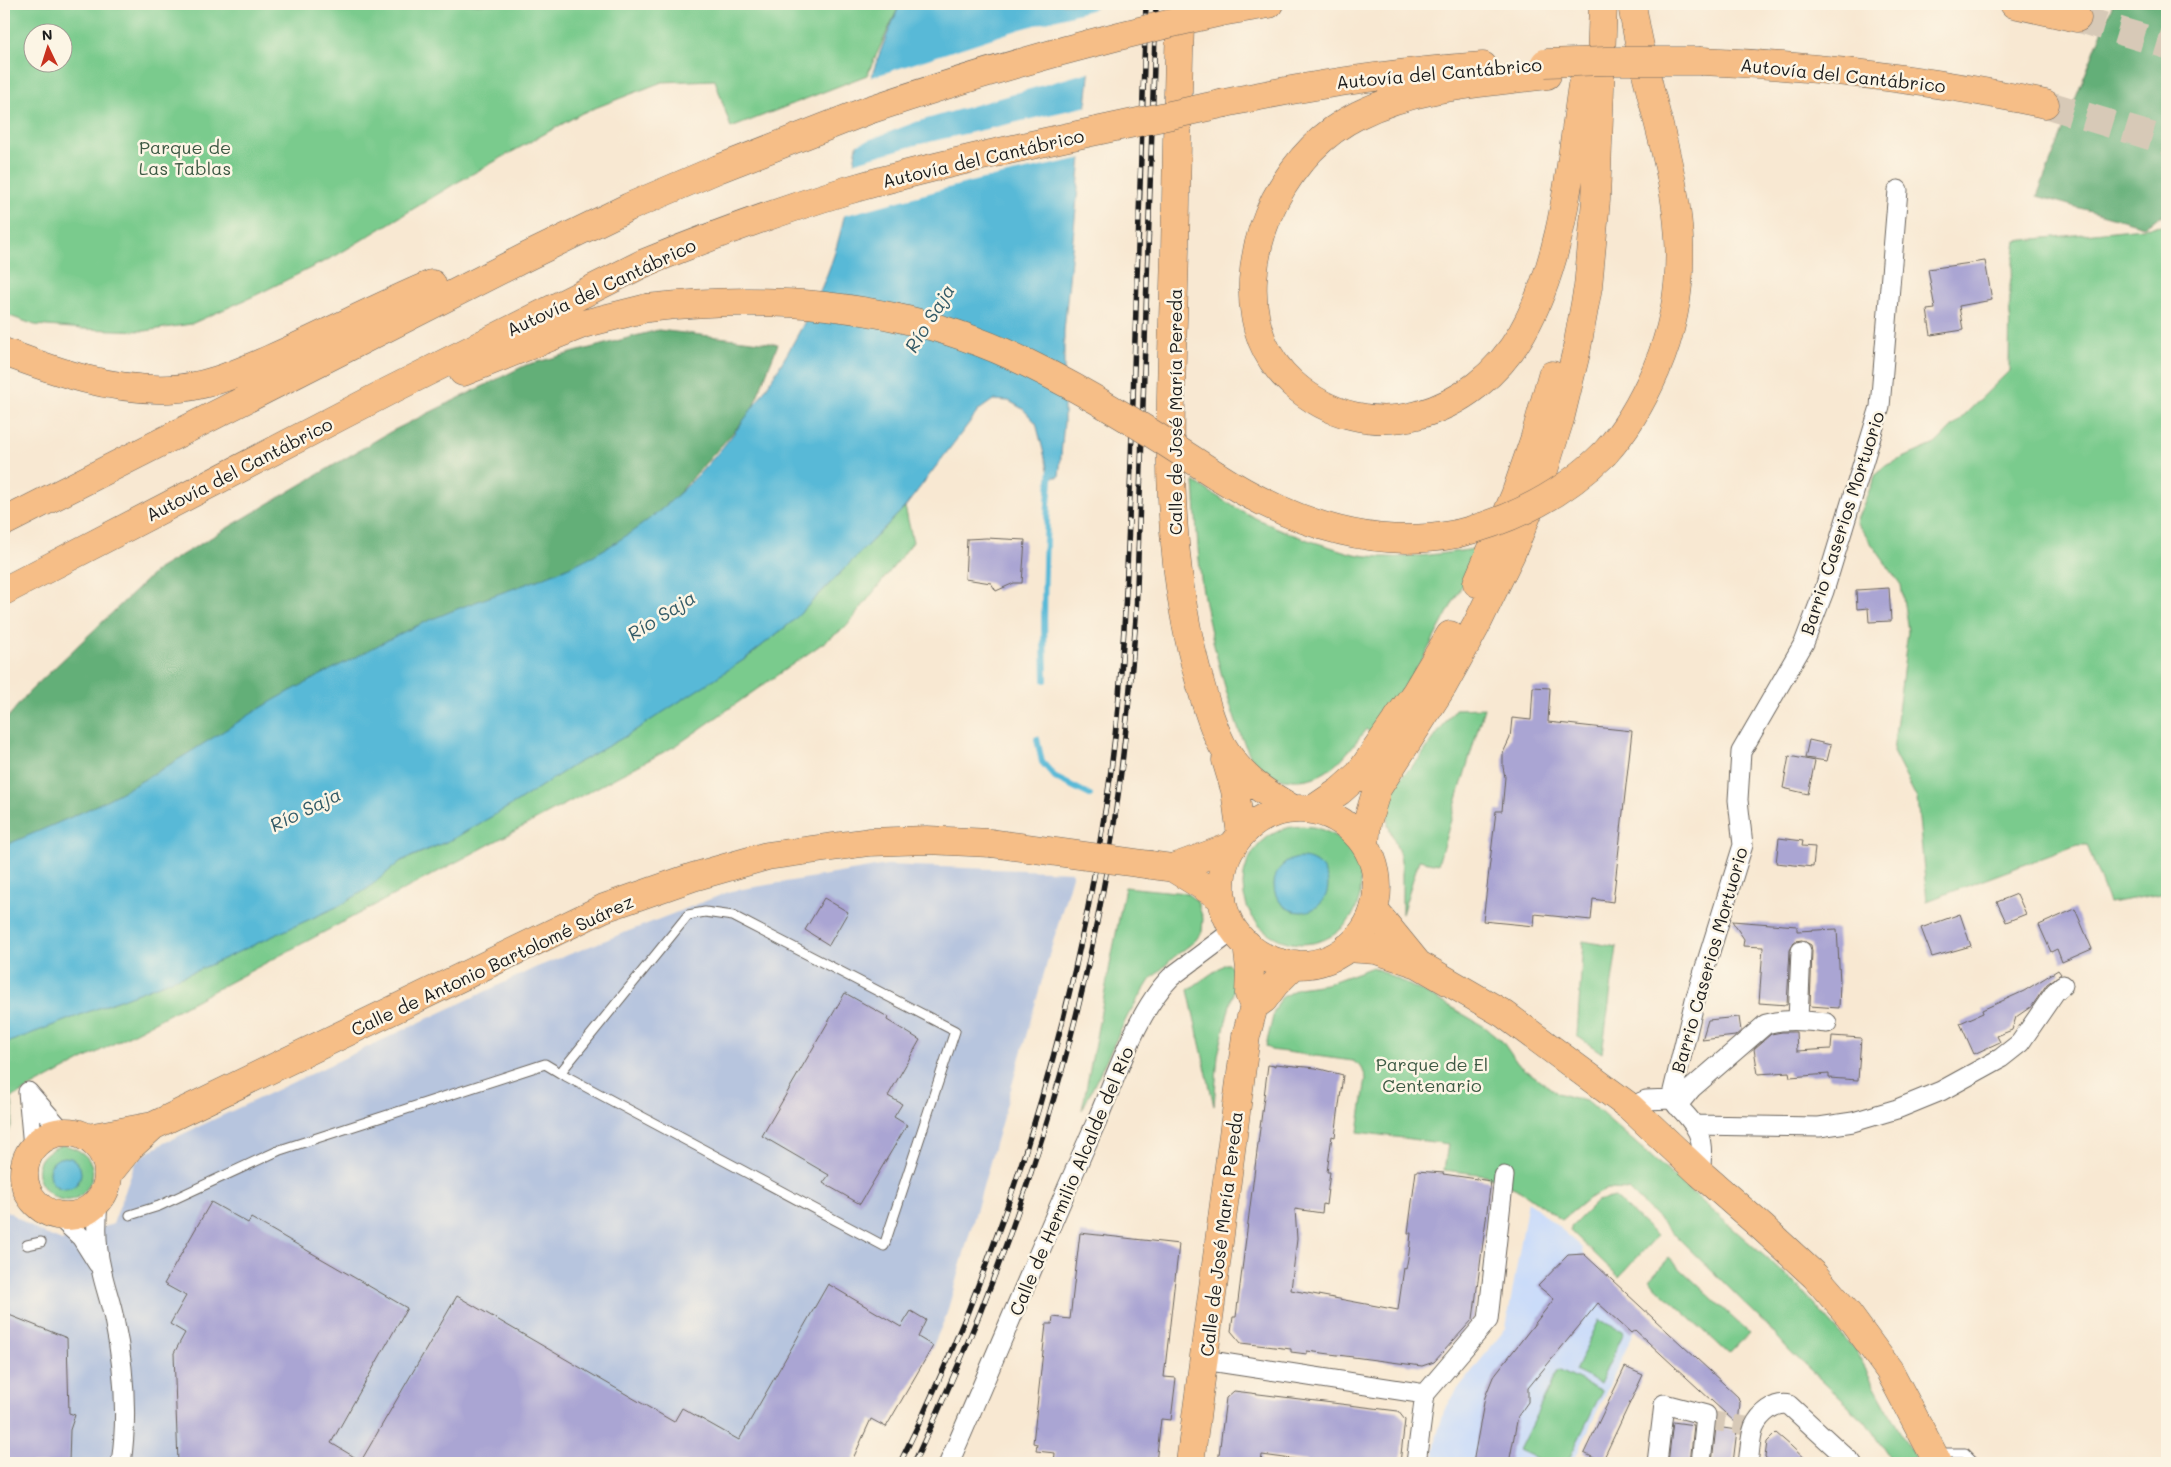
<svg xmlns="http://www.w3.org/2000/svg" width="2171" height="1467" font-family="Mali,sans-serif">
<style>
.built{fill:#cadcf9}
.industrial{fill:#b7c5de}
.green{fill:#7acb8d;stroke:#4b7454;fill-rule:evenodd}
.forest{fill:#63af78;stroke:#40664a}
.water{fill:#58b9d7;stroke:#3a6a7a}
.pier{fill:#f8e8d2}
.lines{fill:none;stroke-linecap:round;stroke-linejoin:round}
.stream{stroke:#58b9d7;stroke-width:6}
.building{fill:#aaa5d3}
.street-tunnel{stroke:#d7c9b7;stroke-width:19;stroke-dasharray:19 9;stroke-linecap:butt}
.highway-tunnel{stroke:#d7c9b7;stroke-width:28;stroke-dasharray:28 14;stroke-linecap:butt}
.lane-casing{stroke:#69635c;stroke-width:11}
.street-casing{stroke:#69635c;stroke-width:21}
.primary-casing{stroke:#69635c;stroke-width:29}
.highway-casing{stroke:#69635c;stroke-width:29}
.lane{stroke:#fff;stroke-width:9}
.street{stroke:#fff;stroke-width:19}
.primary{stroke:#f6be87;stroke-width:28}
.highway{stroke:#f6be87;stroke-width:28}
.rail-casing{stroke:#1c1c1c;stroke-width:5.5}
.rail{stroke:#fcf5e5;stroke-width:4;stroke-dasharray:11;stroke-linecap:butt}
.primary-bridge-casing{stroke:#69635c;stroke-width:29;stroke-linecap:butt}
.highway-bridge-casing{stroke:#69635c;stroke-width:29;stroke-linecap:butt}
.primary-bridge{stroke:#f6be87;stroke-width:28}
.highway-bridge{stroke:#f6be87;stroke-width:28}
.labels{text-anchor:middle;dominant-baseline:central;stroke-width:5;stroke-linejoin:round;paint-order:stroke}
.street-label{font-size:18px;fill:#1c1c1c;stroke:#fcf5e5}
.park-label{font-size:18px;fill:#3d5944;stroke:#fcf5e5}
.water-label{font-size:19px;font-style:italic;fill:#345b67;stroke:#fcf5e5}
</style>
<rect width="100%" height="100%" fill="#fcf5e5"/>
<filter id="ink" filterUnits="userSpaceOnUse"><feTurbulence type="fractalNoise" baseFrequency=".02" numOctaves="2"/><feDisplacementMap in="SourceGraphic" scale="10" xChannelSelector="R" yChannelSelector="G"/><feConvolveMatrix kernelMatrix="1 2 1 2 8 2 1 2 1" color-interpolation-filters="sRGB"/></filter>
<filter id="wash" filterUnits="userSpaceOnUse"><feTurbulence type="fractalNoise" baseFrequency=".0096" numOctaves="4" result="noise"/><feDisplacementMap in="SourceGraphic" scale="20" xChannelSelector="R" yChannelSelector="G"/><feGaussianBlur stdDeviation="1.12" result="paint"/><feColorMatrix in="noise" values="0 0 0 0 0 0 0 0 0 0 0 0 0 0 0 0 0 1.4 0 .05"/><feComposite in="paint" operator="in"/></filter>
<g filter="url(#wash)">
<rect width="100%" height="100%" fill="#f8e8d2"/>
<path class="built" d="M1528 1201 1583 1248 1584 1254 1635 1330 1573 1463H1432L1437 1435 1444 1411 1457 1390 1506 1328Z"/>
<path class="industrial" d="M887 865 1073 872 946 1316 933 1346 886 1427 871 1420 852 1463H4V1211L9 1212 38 1231 62 1241 113 1224 135 1164 143 1156 164 1143 537 967 731 891Z"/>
<path class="green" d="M4 4H900L867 75 731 128 715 80 662 82 582 113 456 183 337 255 254 296 191 324 145 331 84 329 35 325 4 314ZM62 32V62H32V32Z
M2167 223V893L2109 903 2087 845H2077L1927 901 1917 799 1893 752 1908 631 1901 585 1856 522 1876 474 1887 465 1935 444 2009 371 2010 286 2016 241 2162 226Z
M1194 481C1235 510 1278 532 1327 546 1340 550 1354 555 1368 556 1406 560 1445 553 1482 548L1425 655 1372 734 1366 729C1346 755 1328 782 1292 780 1277 779 1262 773 1253 760 1242 743 1235 720 1229 700 1217 661 1207 620 1201 579 1197 546 1196 513 1194 481Z
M905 507 913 542 846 627 677 745 11 1098C15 1114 14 1126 4 1139V1031L453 839 745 659 793 621Z
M1484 708 1438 864 1419 860 1402 914V867L1400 855 1388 825V800L1401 777 1419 759 1455 709Z
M1243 885a59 59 0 1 1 118 0a59 59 0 1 1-118 0Z
M1125 887 1186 893 1197 901 1200 910 1203 918 1202 932 1194 942 1174 957 1150 980 1128 1015 1082 1110Z
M1583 941 1617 947 1602 1053 1577 1036Z
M1225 964H1229L1235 971V984L1218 1055 1214 1106 1188 990Z
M1373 967 1435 998 1485 1027 1502 1041 1518 1064 1557 1093 1589 1102 1795 1283 1855 1350 1917 1463H1894L1865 1421 1790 1351 1760 1318 1629 1190 1608 1189 1589 1198 1562 1220 1521 1191 1486 1175 1444 1170 1448 1144 1358 1132 1366 1078 1362 1068 1353 1061 1271 1050 1266 1046 1274 1012 1281 998 1298 988 1326 984Z
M63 1145C82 1148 101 1164 89 1185 65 1230 3 1163 63 1145ZM69 1158C80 1163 83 1174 77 1184L51 1180 49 1170Z
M1615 1197 1657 1236 1619 1277 1571 1231V1227L1597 1201Z
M1669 1258 1749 1333 1729 1354 1649 1280Z
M1599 1320 1624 1332 1600 1383 1575 1371Z
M1558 1370 1602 1391 1567 1463H1547L1519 1450Z"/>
<path class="forest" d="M2113 4H2167V213L2144 226 2037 196Z
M658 330 778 344 751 412 672 501 554 598 4 871V722L28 693 158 569 390 432 526 365Z"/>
<path class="water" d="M900 4H1096L1064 331V422L1059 477H1050L1036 423 1023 409 1009 401 993 400 979 410 905 507 793 621 745 659 628 735 574 765 517 802 453 839 401 861 367 889 341 905 201 969 4 1044V846C40 830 77 816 112 797 169 768 221 731 276 699 303 684 330 670 358 656 387 640 416 625 447 613 495 593 547 580 594 555 684 507 749 424 797 336 812 309 826 281 835 252 851 199 855 144 868 90 875 60 889 32 900 4Z
M1274 885a27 27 0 1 1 54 0a27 27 0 1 1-54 0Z
M49 1173a16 16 0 1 1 32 0a16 16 0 1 1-32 0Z"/>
<path class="pier" d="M1098 8 1092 71 916 122 855 145 869 78 1021 29Z
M1088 106 1083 158 978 180 842 216 852 163 916 145Z"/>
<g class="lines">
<path class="stream" d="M1045 680C1043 609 1044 540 1051 469
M1037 739 1042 762 1056 778 1090 795"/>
</g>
<g id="blocks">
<path class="building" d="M1985 261 1992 300 1959 306 1963 330 1931 335 1927 310 1935 309 1928 269Z
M986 538 1025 540 1022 583H1014L996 591 991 583 965 579 967 539Z
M1889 588 1891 621 1869 622 1868 608 1857 609 1856 590Z
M1533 687 1550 688 1548 722 1632 731 1613 902 1593 899 1591 920 1535 914 1534 926 1483 921 1496 811H1502L1505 777 1503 767V753L1510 738 1512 718 1531 720Z
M1809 740 1831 745 1827 761 1805 758Z
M1789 756 1815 761 1808 794 1783 788Z
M1779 838 1803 841 1802 846 1815 847 1813 867 1776 863Z
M2017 894 2026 914 2006 922 1997 902Z
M824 898 848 912 829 945 805 930Z
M2075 909 2092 949 2062 962 2057 949 2051 952 2039 925Z
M1960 914 1971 946 1932 957 1921 928Z
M1732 921 1797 926V931L1837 929 1840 982 1839 1008 1810 1006 1812 951 1811 945 1802 940 1795 941 1790 950 1787 1005 1759 1003 1763 947 1743 946 1744 939Z
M2058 970 2061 974 2047 984 2032 1006 2016 1017 2012 1030 1997 1036 2000 1042 1974 1054 1960 1023 1983 1013 1982 1010 2024 991Z
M845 993 888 1017 887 1020 920 1040 888 1096 902 1104 894 1117 907 1125 860 1204 823 1183 829 1175 762 1136Z
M1739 1017 1741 1031 1735 1036 1702 1040 1708 1020Z
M1782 1032H1796L1797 1051 1831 1049 1832 1036 1861 1038 1858 1080 1829 1078V1074L1790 1077 1789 1072 1758 1074 1754 1049 1771 1034Z
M1275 1064 1316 1068 1343 1075 1335 1137 1332 1136 1327 1172H1330L1326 1205 1323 1204 1322 1213 1295 1209 1297 1239 1291 1290 1398 1310 1404 1268 1406 1269 1409 1253 1411 1233H1408L1416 1171 1444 1173 1443 1174 1491 1181 1473 1319 1434 1362 1422 1366 1307 1351V1354L1291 1352V1349L1241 1343 1231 1331 1233 1317H1236L1268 1065 1275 1066Z
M211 1202 248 1223 251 1218 407 1308 331 1443 361 1461 457 1296 674 1422 682 1408 739 1440 828 1284 901 1327 911 1311 926 1320 918 1337 933 1346 886 1427 871 1419 851 1463H178L174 1353 185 1333 170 1324 186 1296 164 1284Z
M1080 1233 1179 1244 1164 1377 1176 1378 1171 1420 1161 1419 1156 1463H1054L1055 1453 1036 1451 1037 1444 1033 1443 1046 1324H1052L1053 1317 1070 1319Z
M1584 1254 1738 1397 1740 1403 1738 1425 1635 1330 1631 1333 1598 1303 1528 1388V1402L1518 1416 1509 1463H1473L1485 1397 1493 1377 1554 1299 1538 1286 1568 1255Z
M4 1313 67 1338 69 1413 75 1415 70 1430 69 1463H4Z
M1625 1367 1643 1375 1602 1462 1584 1453Z
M1234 1391 1398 1411 1405 1420 1400 1463H1307V1461L1262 1455 1261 1463H1218L1226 1398Z
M1673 1422 1694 1425 1690 1463H1668Z
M1716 1427 1737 1430 1733 1463H1712Z
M1776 1433 1791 1446 1809 1463H1772L1765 1457 1767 1442Z"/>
</g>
</g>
<g filter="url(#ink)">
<use href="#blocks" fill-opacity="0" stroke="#69635c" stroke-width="1"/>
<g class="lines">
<path class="street-tunnel" d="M1706 1420 1754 1427"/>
<path class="highway-tunnel" d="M2077 18 2167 45
M2045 104 2167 141"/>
<g class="lane-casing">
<path id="lane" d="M130 1215 159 1206 280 1150 545 1064 560 1073 884 1246 955 1031 733 916 705 912 688 915 560 1073
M27 1245 41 1242
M1937 1453H1965L1975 1463"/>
</g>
<g class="street-casing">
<path id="street" d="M1798 1020 1801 951
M28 1092 33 1147
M28 1092 63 1132
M1671 1099 1695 1000 1743 845 1738 800 1741 752 1804 643 1824 591 1880 407 1898 190
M1677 1106 1692 1088 1766 1024C1786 1018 1807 1021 1827 1023
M1630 1107 1646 1100 1671 1099C1697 1126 1706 1134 1700 1173
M1696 1125 1819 1127 1853 1122 1897 1109 1941 1091 2001 1058 2020 1043 2055 992 2063 985
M98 1203C96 1224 96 1247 101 1268 104 1285 111 1302 114 1319 124 1366 128 1416 121 1463
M57 1215 81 1237 98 1264
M1204 1360 1425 1394
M949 1463C999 1348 1047 1232 1098 1118 1117 1074 1138 1010 1171 977L1234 930
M1416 1463 1425 1394 1488 1320 1504 1176
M1657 1463 1664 1404 1706 1415 1701 1463
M1748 1463C1750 1452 1750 1437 1754 1427 1760 1414 1775 1401 1789 1405L1852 1463"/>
</g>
<g class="primary-casing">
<path id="primary" d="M1151 865 1173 868 1222 898
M1173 868 1233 846
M1374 910 1418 964
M1347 948 1376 950 1418 964 1504 1014 1630 1107 1700 1173 1763 1228 1815 1276 1848 1314 1889 1370 1938 1463
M24 1174a42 42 0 1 1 84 0a42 42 0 1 1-84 0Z
M88 1138 153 1126 604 908 693 877 767 856 869 842 927 840 991 843
M109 1173 130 1147 153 1126"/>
</g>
<g class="highway-casing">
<path id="highway" d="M1181 4C1177 86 1177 168 1175 250 1172 388 1160 533 1196 668 1203 694 1210 721 1222 745 1241 778 1261 790 1293 809
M2014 4 2077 18
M1221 12 1269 4
M1702 61C1817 66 1932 80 2045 104
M1547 75C1484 83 1416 86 1358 115 1322 133 1294 164 1275 200 1262 225 1255 252 1253 280 1251 320 1262 356 1292 383 1368 452 1474 416 1522 333 1564 259 1570 167 1582 85
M1225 103C1310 85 1396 72 1483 66
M4 352C57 372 111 391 169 389 205 388 237 373 270 359 325 335 377 307 432 284
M463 372 583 324 647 308
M1605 453C1627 429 1643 400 1656 370 1713 237 1651 133 1632 4
M1216 475C1288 521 1371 551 1456 534
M4 522 526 257 629 207 718 169 869 110
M1477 583 1515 495 1534 440 1552 375
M4 591 387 392 642 264
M1226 760 1235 790 1241 835
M1221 887a78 78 0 1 1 156 0a78 78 0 1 1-156 0Z
M1312 810 1340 791 1359 774 1416 692 1450 635
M1365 844 1367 823 1377 789 1443 686 1476 626 1511 554 1538 489 1560 419 1576 353 1588 287 1596 200 1603 4
M1254 1006 1264 999 1275 984 1295 964
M1190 1463 1246 1036 1254 1006 1249 994 1250 969 1247 944"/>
</g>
<use href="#lane" class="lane"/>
<use href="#street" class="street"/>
<use href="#primary" class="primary"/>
<use href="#highway" class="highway"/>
<g class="rail-casing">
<path id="rail" d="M900 1463C1004 1252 1072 1032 1107 799 1125 678 1128 554 1132 432 1136 289 1141 146 1146 4
M914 1463C1001 1281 1067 1089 1103 890 1120 800 1129 709 1136 618L1156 4"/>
</g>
<use href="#rail" class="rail"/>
<g class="primary-bridge-casing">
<path id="primary-bridge" d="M991 843 1151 865"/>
</g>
<g class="highway-bridge-casing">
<path id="highway-bridge" d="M1545 63 1606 61H1702
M869 110C985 71 1101 38 1221 12
M642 264C708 237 776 212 845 191 970 155 1098 132 1225 103
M647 308C777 293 909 305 1027 363 1093 395 1155 435 1216 475
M1456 534C1514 520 1563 495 1605 453"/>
</g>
<use href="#primary-bridge" class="primary-bridge"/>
<use href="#highway-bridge" class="highway-bridge"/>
</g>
</g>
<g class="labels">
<g class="street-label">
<text transform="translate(1439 73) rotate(-5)">Autovía del Cantábrico</text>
<text transform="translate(1843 75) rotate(6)">Autovía del Cantábrico</text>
<text transform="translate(983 158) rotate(-13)">Autovía del Cantábrico</text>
<text transform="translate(601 287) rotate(-25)">Autovía del Cantábrico</text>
<text transform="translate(1175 412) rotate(-90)">Calle de José María Pereda</text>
<text transform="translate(239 469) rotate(-27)">Autovía del Cantábrico</text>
<text transform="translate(1842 523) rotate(-72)">Barrio Caserios Mortuorio</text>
<text transform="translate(1709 960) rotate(-74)">Barrio Caserios Mortuorio</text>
<text transform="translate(492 965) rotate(-25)">Calle de Antonio Bartolomé Suárez</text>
<text transform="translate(1071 1181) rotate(-67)">Calle de Hermilio Alcalde del Río</text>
<text transform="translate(1221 1234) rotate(-83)">Calle de José María Pereda</text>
</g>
<g class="park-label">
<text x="185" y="147">Parque de<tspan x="185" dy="21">Las Tablas</tspan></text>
<text x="1432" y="1064">Parque de El<tspan x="1432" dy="21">Centenario</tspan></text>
</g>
<g class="water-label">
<text transform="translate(929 318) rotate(-58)">Río Saja</text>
<text transform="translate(661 615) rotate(-32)">Río Saja</text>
<text transform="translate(305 809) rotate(-26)">Río Saja</text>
</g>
</g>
<rect width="2171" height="1467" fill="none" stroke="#fcf5e5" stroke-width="20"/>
<g transform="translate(48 48) rotate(356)"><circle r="24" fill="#fcf5e5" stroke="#a29e95"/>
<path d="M0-4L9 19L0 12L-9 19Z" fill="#c8321e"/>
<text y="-8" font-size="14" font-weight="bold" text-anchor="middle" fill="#1c1c1c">N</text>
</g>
</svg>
